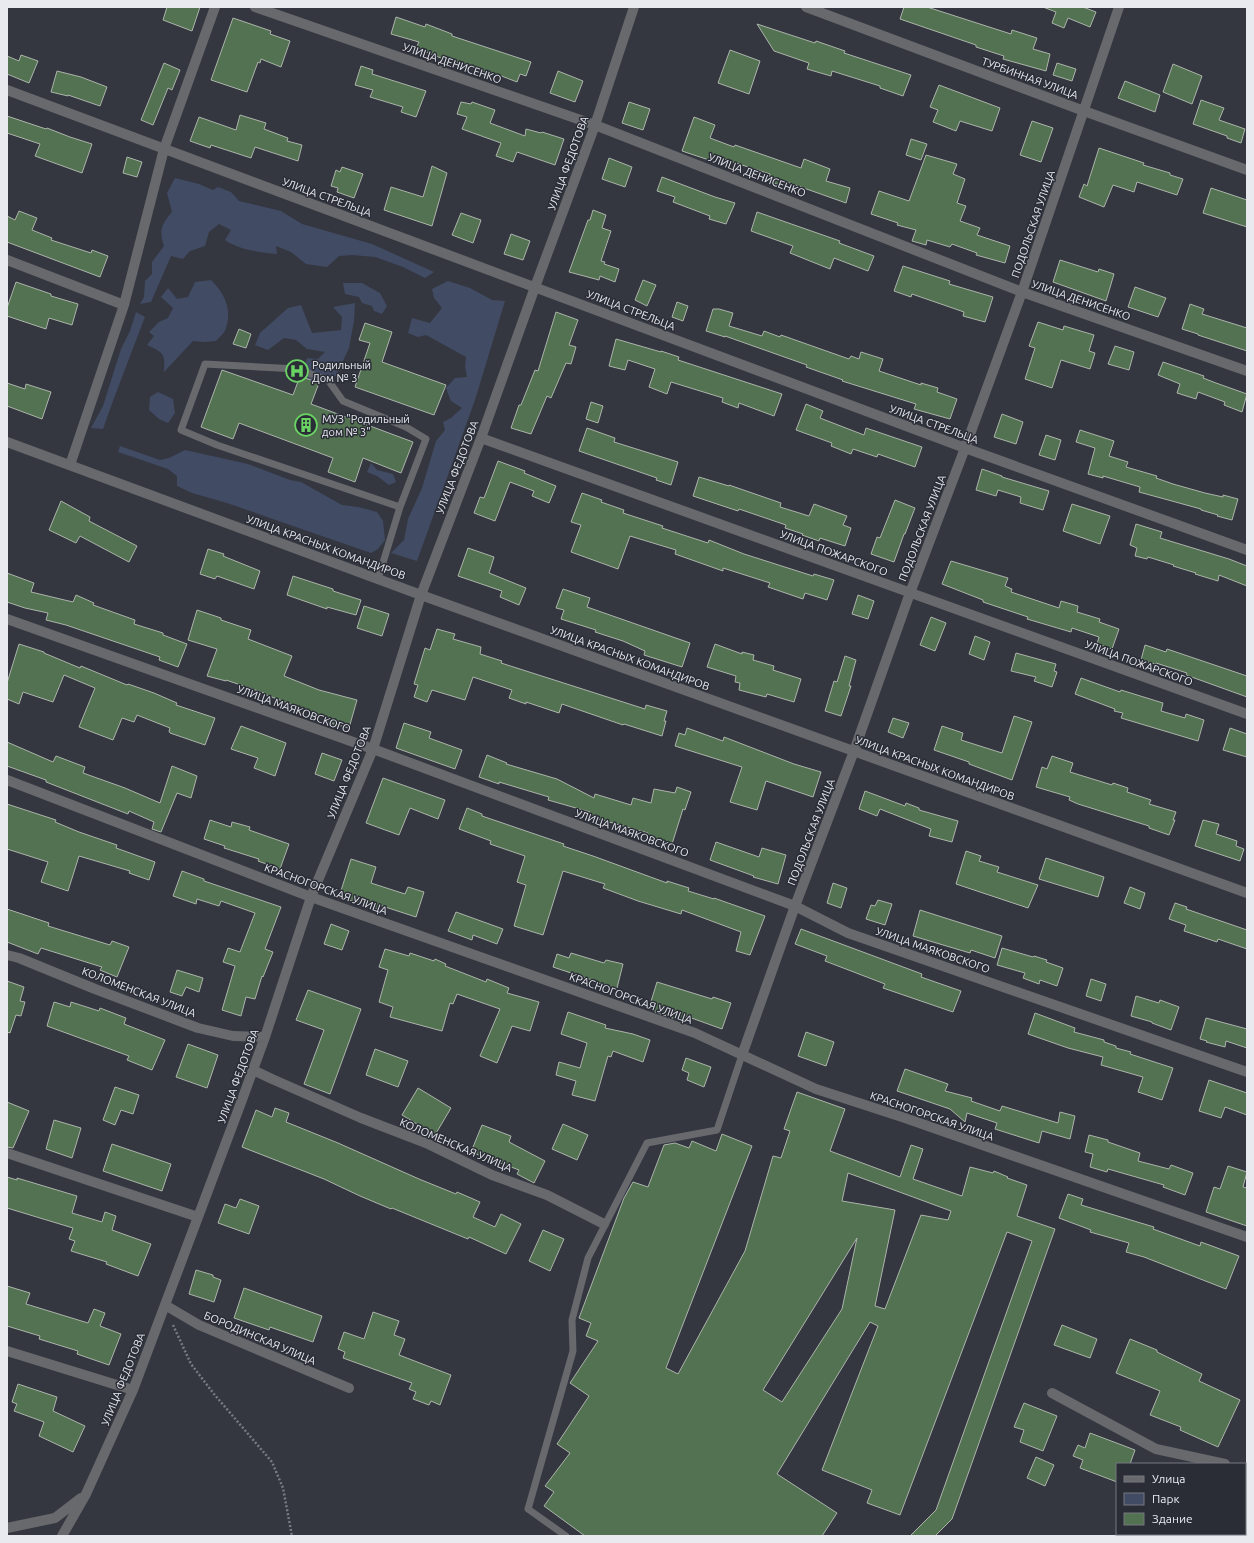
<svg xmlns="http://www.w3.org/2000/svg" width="1254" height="1543" font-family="Ubuntu,sans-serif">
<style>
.green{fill:#424b64}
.building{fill:#537251;stroke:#acb4ab;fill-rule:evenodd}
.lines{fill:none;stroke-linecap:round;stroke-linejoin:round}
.path{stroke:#797b83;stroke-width:2.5;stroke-dasharray:2 2;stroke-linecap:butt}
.service{stroke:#67696d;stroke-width:7}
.minor{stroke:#67696d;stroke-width:10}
.tertiary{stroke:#67696d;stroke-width:10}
.labels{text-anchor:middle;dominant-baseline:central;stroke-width:3;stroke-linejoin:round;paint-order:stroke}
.street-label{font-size:11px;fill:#e8eaf0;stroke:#2a2d36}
.poi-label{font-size:11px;fill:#e8eaf0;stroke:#2a2d36;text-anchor:start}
</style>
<rect width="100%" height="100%" fill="#343740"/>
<path class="green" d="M175 178 199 184 213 190 218 187 231 192 239 201 281 211 302 224 372 244 434 272 425 278 403 267 375 257 352 255 339 256 327 267 306 264 291 252 276 246 277 254C259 252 239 250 225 240L231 230 219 224 209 232 205 246 190 251 183 259 171 256 151 302 140 304 144 297 145 281 152 274V262L164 246C159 230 161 225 172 212L167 193Z
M211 280C225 294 232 309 226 328 225 333 219 337 216 341L204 342 193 341 164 372C165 353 164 353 147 345L154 336 149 332 159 322 168 318 173 308 161 297 168 288 177 299 188 297 195 282Z
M448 281 470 288 492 300 505 301 475 400 417 561 391 553 404 540 408 519 422 488 436 441 445 430 443 422 451 418 462 408 451 401 446 388 455 378 467 377 465 366 466 357 426 335 418 337 408 333 412 318 430 323 442 308 434 298 432 289Z
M343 283H362L380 293 387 306 382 314 374 311 372 306 362 303 359 297 345 294Z
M355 303 354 321 349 348 336 376 319 381 302 378 307 358 318 359 325 352 307 349 296 340 284 338 268 350 255 345 260 333 288 308 301 305 312 333 341 330 342 317 333 307Z
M136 312 145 317C131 354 116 391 103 429L91 428 103 406 121 349 130 331Z
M158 392 173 399 175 413 168 423 159 419 149 410 150 397Z
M120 446 160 460 169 458 185 450 248 464 290 480 301 482 342 505 358 507 377 512 383 521 385 540 378 549 371 553 227 503 192 493 177 486V476L168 469 118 452Z
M371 463 377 470 393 474 396 482 389 485 377 476 367 472Z"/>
<path class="building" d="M167 7H200L192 31 163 20Z
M904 7H927L1011 34 1012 30 1037 38 1033 49 1050 54 1046 71 1003 59 1004 56 976 47V45L900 19Z
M1043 7H1083L1096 12 1090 27 1068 18 1064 28 1052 23 1056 12Z
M396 17 425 27 426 24 452 34V36L531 62 526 76 520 74 517 82 499 75V77L456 62V64L416 48 419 42 391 34Z
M233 18 271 31 270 34 290 41 281 67 261 59 260 63 258 62 247 92 211 80Z
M757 24 815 43 816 41 845 51 844 53 911 75 903 96 880 88V86L832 71 831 76 807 69 809 63 774 51Z
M730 50 760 61 749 94 718 83Z
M21 55 38 61 29 83 7 74V56L19 61Z
M164 63 180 70 172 90 168 88 153 125 141 120Z
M1057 63 1076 69 1072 81 1053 75Z
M1173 64 1202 76 1192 104 1163 92Z
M361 66 373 70 372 74 426 91 416 117 401 112 403 107 370 97 373 90 355 85Z
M57 71 81 77 107 87 100 106 68 95V96L51 92Z
M558 71 583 81 575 102 550 93Z
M1125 81 1160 95 1155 112 1118 98Z
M939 85 1000 108 992 131 960 121 956 131 933 122 938 110 930 107Z
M1201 100 1224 108 1219 120 1245 129 1241 143 1227 138V136L1193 124Z
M461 102 471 104 472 102 495 110 490 123 525 136 526 129 541 133 542 132 564 139 555 165 517 152 513 162 496 156 501 143 462 129 467 117 457 114Z
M629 102 650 109 643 130 622 123Z
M240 115 266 123 264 129 288 138 287 141 302 145 298 161 255 147 251 158 211 145 210 148 190 141 199 117 236 130Z
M7 116 46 129 47 128 70 137 92 144 82 173 35 156 40 144 7 133Z
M694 117 715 125 710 138 734 147 735 145 801 168 804 159 830 169 826 181 850 188 846 203 784 181 782 186 768 181 770 174 711 155 709 160 682 151Z
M1032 121 1053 128 1041 162 1020 155Z
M911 139 927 144 921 160 906 155Z
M1099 148 1144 163 1143 165 1170 173V175L1183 179 1177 195 1137 182 1134 192 1113 185 1104 207 1079 197 1084 184 1087 186Z
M926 155 957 164 953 174 965 179 957 203 966 206 960 221 980 228 977 235 1010 246 1005 263 976 255 977 253 952 244 950 247 927 240 926 245 912 241 916 230 897 225 898 223 871 214 879 191 909 201Z
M127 157 142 162 137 177 123 173Z
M609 158 632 167 625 187 602 179Z
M432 166 447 173 432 226 384 210 391 187 423 197Z
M342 167 363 174 354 198 337 192 338 188 331 186 336 170 340 172Z
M662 177 715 197 735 203 726 224 709 219 710 216 673 202 675 197 657 191Z
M1211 188 1247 200V227L1203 213Z
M593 210 606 215 602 228 611 231 601 261 605 262 604 264 619 269 615 282 600 276 599 280 569 272 588 220H590Z
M19 211 37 218 32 230 52 238 51 240 91 253 92 250 108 256 100 277 7 242V216L15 220Z
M757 212 840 241 839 243 874 256 868 271 834 258 830 269 790 253 793 246 751 231Z
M461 213 481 220 473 243 452 235Z
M511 234 530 241 523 260 504 254Z
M1060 260 1098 272 1099 269 1114 274 1106 301 1053 282Z
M903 266 950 281 949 284 993 297 985 322 963 316 964 312 912 294 911 297 894 291Z
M643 280 656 285 647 306 635 300Z
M16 282 51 294V296L78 304 72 325 49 318 46 329 7 316V308Z
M1135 287 1166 298 1158 317 1128 307Z
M677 302 688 306 683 321 672 317Z
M1190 304 1204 309 1202 314 1247 328V351L1198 335V334L1182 329Z
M713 309H719L733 313 729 326 762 336 764 331 780 337 781 335 849 359 851 356 859 359 861 352 883 359 879 371 921 385V383L938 388 937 392 957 399 950 419 914 409 916 404 842 381 843 380 806 367 807 365 725 336V337L706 331Z
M556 312 578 320 569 345 576 347 571 364 566 363 551 398 547 396 531 434 511 428 519 405H521L535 370 538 371Z
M1038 322 1063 330 1064 326 1094 335 1089 351 1095 353 1090 369 1061 360 1052 388 1025 379 1035 348 1029 346Z
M365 323 392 332 382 362 446 385 434 415 355 387 370 343 359 340Z
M239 329 251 334 246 348 233 344Z
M616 339 661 352V351L679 357 678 360 782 394 774 416 739 403 738 408 722 402 723 398 671 382 667 394 649 387 655 369 628 360 625 370 609 366Z
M1115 346 1134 352 1129 370 1108 364Z
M1163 362 1204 376 1203 378 1216 383 1247 394 1242 412 1224 405 1225 402 1198 392 1196 399 1177 393 1180 384 1158 375Z
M222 370 293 395 300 376 319 383 311 404 413 442 401 473 363 458 355 482 328 472 333 458 239 423 233 439 201 427Z
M7 383 25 389 26 384 51 392 42 419 7 406Z
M591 402 603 406 598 423 586 419Z
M806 404 823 411 820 418 864 435 866 428 922 447 915 467 878 454 877 457 853 449 851 454 831 446 832 443 796 430Z
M1002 414 1023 422 1016 444 994 437Z
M587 428 615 438 614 442 678 462 671 485 656 480 657 478 579 451Z
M1080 430 1114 441 1109 456 1128 462 1126 467 1157 476 1156 478 1173 484 1205 493 1223 497V495L1238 499 1232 520 1217 516 1218 515 1201 510V509L1139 492 1140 487 1103 476V478L1088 474 1095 448 1076 442Z
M1046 435 1061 440 1055 460 1039 455Z
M498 461 525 471 524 473 556 486 549 503 532 496 534 491 510 482 495 521 474 513 480 497 484 498Z
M982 469 1002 476V477L1049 491 1043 510 1020 503 1021 497 998 490 996 496 976 490Z
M699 477 729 486V485L781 503 780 507 809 516 814 504 847 516 843 525 851 528 845 546 820 538 819 541 802 535 803 534 785 528 786 525 739 509 738 511 693 496Z
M582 493 602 500 601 502 624 510 623 513 663 526 662 528 708 543 709 540 744 554 813 576 814 574 834 580 827 600 805 593 803 599 768 587 770 583 723 568V571L675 554 676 550 630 536 618 569 571 552 581 525 571 522Z
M895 500 915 508 905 534H904L894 562 871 554 877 537 880 538Z
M61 501 90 517 89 521 137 546 129 562 80 536 76 543 49 530Z
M1072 504 1110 516 1100 544 1063 531Z
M1136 524 1162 532 1160 538 1229 559 1247 566V586L1219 575 1218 581 1195 574 1196 573 1173 566 1174 565 1148 557 1147 559 1135 556 1137 548 1130 545Z
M468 548 494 557 489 573 526 588 519 605 500 597 502 591 458 576Z
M208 549 224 554 223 556 260 571 254 589 217 576 215 579 200 574Z
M951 561 1008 578 1005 586 1012 589 1011 592 1059 608 1061 601 1078 606 1077 612 1100 619 1099 622 1119 629 1112 649 1097 644 1099 637 1072 628 1071 632 1027 619 1028 617 983 602V600L942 584Z
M7 573 34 583 31 592 73 602 76 595 94 603 93 605 135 620 134 624 163 633V635L187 644 178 667 159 660 160 657 66 625 46 620 48 613 25 608 7 602Z
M293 576 333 589V591L361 600 356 615 327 607V609L287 595Z
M563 589 590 598 587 607 690 643 682 667 644 655 645 651 623 641 595 632 596 630 561 619 564 610 556 608Z
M858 595 874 601 868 619 852 614Z
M364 606 389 614 382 636 357 628Z
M197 610 221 618V620L251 630 248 639 292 656 284 676 319 690 357 700 349 728 326 722 327 718 264 694V693L226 680V681L207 676 217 649 188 640Z
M931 617 946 623 935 651 920 645Z
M437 629 455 634 453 639 481 647 480 654 502 661 501 663 645 709 646 705 667 711 664 721H666L662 736 624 724 623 725 562 704 559 713 526 702V704L509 698 512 690 473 677 465 700 432 690 427 702 414 697 418 685 414 684 425 648 430 650Z
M975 636 990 642 984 660 969 654Z
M19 644 44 652V653L80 668 81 666 127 685 128 684 154 693 177 703 176 705 215 718 205 745 170 733 169 731 170 728 137 715 134 722 122 718 113 740 79 727 95 688 64 675 53 702 23 692 19 704 7 699V683Z
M715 644 742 654V652L754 655 753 660 774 666 773 670 801 679 794 702 767 694 766 697 739 690 740 683 735 682 736 676 707 667Z
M1145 645 1166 652 1167 649 1247 676V697L1186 675 1187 673 1156 663 1155 664 1141 660Z
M1016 653 1056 664 1054 671 1057 672 1052 687 1034 681 1036 677 1011 671Z
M845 656 856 660 849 686H851L841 716 825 711 834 681 837 682Z
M1081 678 1120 692 1121 690 1163 703 1161 711 1185 718 1186 714 1204 720 1198 741 1121 718 1123 713 1114 711 1115 709 1075 694Z
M1014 716 1032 722 1012 780 969 764V762L934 750 942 726 963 733 961 740 1002 753Z
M893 718 909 723 903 738 888 732Z
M404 723 431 732 429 738 462 750 455 769 396 748Z
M241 726 286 743 275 776 254 768 258 758 231 749Z
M687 728 723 741 724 737 794 764 821 772 813 797 766 781 757 810 730 802 742 767 675 746 679 733 685 735Z
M1230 728 1247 734V757L1223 750Z
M7 742 53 762 56 756 85 767 83 773 125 788 160 803 172 766 197 776 191 798 177 793 161 832 152 829 154 822 129 811 128 814 46 782V780L7 766Z
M322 753 342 760 334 781 315 774Z
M487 755 507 763 506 764 557 779 594 798 595 794 631 805 633 798 651 803 654 789 675 793 677 787 691 792 685 810 683 809 672 844 647 836 648 833 588 816 590 812 548 800 549 797 499 782V784L479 777Z
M1052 756 1073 763 1070 772 1112 785 1113 783 1128 788 1127 792 1151 800 1149 804 1176 812 1173 820H1175L1169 835 1149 828V826L1078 804 1069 800 1070 797 1036 787 1042 767 1047 769Z
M383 778 445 800 438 819 410 808 399 835 366 823Z
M865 791 905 806 906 803 919 808V810L958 821 952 842 929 836 931 829 880 809 877 816 859 809Z
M7 804 56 820 55 822 79 832 117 845 116 848 155 862 149 880 129 873 130 871 79 856 68 891 41 882 48 862 7 849Z
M467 808 482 814V816L564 844 563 846 593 856 667 883V881L689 888 688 891 714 899V898L765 916 750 955 736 951 741 932 682 910 681 914 638 901 603 888 605 884 563 871 543 935 514 926 526 885 517 882 525 856 490 844 491 841 459 829Z
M210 820 231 827 232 822 250 827 249 830 289 844 280 869 258 861 259 859 224 848 225 846 204 839Z
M1203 820 1219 824 1216 834 1237 841 1236 846 1244 849 1240 861 1195 846Z
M716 842 759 857 762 848 786 855 778 884 753 877 754 876 710 860Z
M966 851 981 856 979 861 999 867 997 872 1038 885 1028 908 956 884Z
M1046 858 1104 877 1098 897 1039 879Z
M351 859 376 867 371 883 405 894 408 887 424 892 416 917 379 905 378 909 339 897Z
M182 871 204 879V881L281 907 265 949 273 952 263 977 262 976 255 999 246 997 241 1016 222 1010 235 966 223 962 228 948 240 952 255 913 221 901 219 906 197 899 196 904 173 896Z
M833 883 847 888 841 908 827 903Z
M1130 887 1145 893 1140 909 1124 903Z
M878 900 892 904 885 925 866 919 871 905 875 906Z
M1175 903 1187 907 1186 909 1247 930V949L1218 939 1217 942 1184 931 1186 925 1169 919Z
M7 909 49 923 48 926 110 945 112 941 129 947 117 977 100 970 102 967 41 948 38 954 7 942Z
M920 910 1002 936 995 958 971 950 970 953 913 936Z
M456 912 503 929 497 944 473 935 472 940 448 931Z
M331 924 349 931 342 950 324 944Z
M801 929 922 974 921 977 961 991 953 1012 883 988 885 984 825 961 827 956 795 944Z
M1002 948 1033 957 1034 956 1047 960 1046 962 1063 968 1057 986 1040 980 1039 984 1023 978 1025 973 997 965Z
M385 949 409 956 410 953 434 961 435 959 446 964 445 966 486 982 487 979 509 988 507 993 539 1002 530 1031 512 1026 497 1063 480 1056 500 1009 457 994 453 1004 450 1003 442 1031 390 1017 393 1007 379 1002 388 970 379 967Z
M571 953 604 963 606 960 623 964 617 988 597 983 598 982 553 967 557 954 569 958Z
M177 970 203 978 199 992 186 987 182 996 170 992Z
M1091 979 1106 984 1101 1001 1086 996Z
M7 981 24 987 20 1001 25 1002 21 1016 16 1015 10 1033 7 1032Z
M657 982 712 999 713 997 731 1003 722 1029 686 1016 684 1022 655 1012V1010L649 1008Z
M308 990 361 1009 330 1094 304 1084 324 1030 296 1020Z
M1136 996 1159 1003 1160 1000 1179 1007 1171 1030 1152 1023V1022L1131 1016Z
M54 1002 70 1007 71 1002 99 1011 100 1008 126 1018 124 1024 165 1040 152 1070 127 1060 129 1056 47 1026Z
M568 1012 606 1025 605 1028 633 1034 650 1040 643 1062 613 1051 611 1057 608 1056 595 1101 572 1095 576 1081 556 1075 559 1062 580 1068 587 1043 561 1034Z
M1035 1013 1075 1028 1074 1032 1104 1040V1042L1116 1046V1048L1131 1052 1130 1054 1173 1068 1162 1100 1138 1092 1143 1077 1101 1065 1103 1057 1068 1048 1028 1034Z
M1206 1018 1247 1029V1048L1226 1041 1225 1047 1206 1042 1207 1041 1200 1039Z
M806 1032 834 1042 826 1066 798 1056Z
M188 1044 218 1055 207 1088 176 1077Z
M375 1049 408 1061 398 1087 366 1075Z
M686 1058 711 1067 704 1087 687 1080 689 1073 682 1070Z
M905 1069 948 1084 945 1091 972 1098 971 1101 1000 1111 1002 1106 1058 1123 1060 1112 1075 1116 1070 1139 1042 1131 1039 1143 995 1129 997 1123 967 1113 965 1122 950 1109 897 1091Z
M1209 1080 1247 1093V1115L1225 1107 1221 1118 1199 1111Z
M115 1087 139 1095 133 1114 121 1110 115 1125 103 1120Z
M418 1088 451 1108 435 1135 402 1115Z
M797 1092 845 1109 830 1151 900 1177 911 1145 923 1149 913 1179 962 1196 970 1167 993 1173 994 1171 1008 1177 1007 1178 1027 1185 1017 1216 1055 1229 952 1519 935 1536H910L936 1510 1032 1241 1007 1232 900 1515 867 1503 872 1490 822 1470 878 1326 870 1322 777 1474 837 1513 822 1536H585L544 1506 554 1492 545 1486 570 1453 557 1444 589 1396 570 1383 598 1341 586 1336 591 1323 579 1318 624 1198 633 1182 648 1187 664 1145 675 1143 689 1148 692 1141 716 1151 722 1134 752 1146 666 1368 678 1374 745 1251 773 1156 781 1158 790 1131 784 1129ZM848 1173 951 1211 948 1220 921 1215 885 1309 875 1306 895 1210 842 1201ZM857 1238 842 1309 782 1402 763 1390Z
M7 1102 29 1111 13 1148 7 1147Z
M275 1108 289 1113 286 1122 338 1143 419 1179 456 1194 457 1192 480 1202 473 1217 495 1227 501 1214 521 1224 506 1254 469 1237 468 1239 392 1208 391 1209 360 1196 324 1179 242 1147 256 1110 272 1117Z
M54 1120 81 1128 72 1158 46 1149Z
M563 1124 588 1135 577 1160 552 1149Z
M482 1125 511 1136 509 1142 545 1161 534 1183 517 1174 519 1170 471 1152Z
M1089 1135 1108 1140V1142L1140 1153 1138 1161 1169 1169 1171 1165 1193 1173 1185 1195 1163 1187 1164 1185 1108 1169 1107 1172 1090 1167 1093 1154 1085 1152Z
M112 1144 171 1164 162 1191 103 1171Z
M1228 1166 1247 1172 1243 1187 1247 1188V1226L1206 1212 1214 1187 1220 1189Z
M7 1177 17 1180V1178L77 1196 72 1213 102 1222 105 1212 116 1216 112 1230 151 1244 138 1276 106 1264 107 1262 71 1251 75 1241 69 1239 73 1228 7 1208Z
M1068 1194 1083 1199 1081 1205 1154 1227 1153 1229 1200 1246 1201 1242 1239 1256 1226 1289 1144 1257 1126 1252 1129 1243 1090 1232 1091 1230 1059 1218Z
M240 1199 259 1206 249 1234 218 1223 225 1204 236 1208Z
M543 1230 564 1239 550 1271 529 1261Z
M196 1270 213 1275V1277L221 1280 214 1302 189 1294Z
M7 1286 30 1293 26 1304 88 1323 94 1309 105 1313 100 1326 121 1334 109 1365 77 1354 78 1351 39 1339 40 1336 7 1326Z
M244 1288 322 1316 313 1342 270 1327 269 1330 234 1318Z
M373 1312 399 1321 394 1335 405 1339 399 1355 451 1375 440 1405 431 1401 429 1405 413 1399 416 1392 409 1389 412 1383 343 1358 345 1352 338 1349 344 1332 364 1339Z
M1062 1325 1097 1339 1090 1358 1054 1345Z
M1130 1339 1157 1350V1352L1202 1374 1199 1381 1240 1400 1218 1447 1180 1430 1181 1427 1150 1415 1160 1391 1116 1373Z
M18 1384 57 1397 53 1411 85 1426 73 1452 39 1436 44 1422 14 1411 17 1404 12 1402Z
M1024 1403 1057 1416 1043 1451 1020 1442 1024 1430 1014 1427Z
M1090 1433 1135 1450 1130 1464H1117V1482L1080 1468 1083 1460 1073 1456 1078 1445 1085 1448Z
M1036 1457 1054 1465 1045 1486 1027 1478Z"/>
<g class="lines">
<path class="path" d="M173 1325 191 1364 214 1394 272 1462 283 1488 292 1536"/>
<path class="service" d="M378 579 400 507 217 445 181 430 205 364 297 369 328 380 343 401 406 427 426 439 400 507
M1245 1478 1247 1477
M566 1536 528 1509 573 1351 572 1320 588 1258 647 1143 717 1130 742 1055
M1167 1536 1169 1534"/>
<path class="minor" d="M255 7 595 125 1022 292 1247 371
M806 7 1084 111 1247 170
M7 90 965 448 1247 550
M7 260 124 305
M481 438 1247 714
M70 465 124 305 164 149 215 7
M7 619 373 749 795 906 848 933 1247 1072
M7 780 311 897 695 1033 816 1089 902 1117 1247 1237
M7 955 19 958 95 989 198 1028 233 1036 265 1037
M742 1055 795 906 854 751 910 593 965 448 1022 292 1119 7
M253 1070 272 1079 361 1118 426 1143 492 1175 547 1195 604 1224
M7 1153 198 1217
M165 1305 199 1325 349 1388
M7 1351 133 1390
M1052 1393 1156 1449 1225 1464
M1245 1468 1247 1469
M7 1528 55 1518 81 1498
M62 1536 86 1494 133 1390 239 1108 265 1037 311 897 373 749 421 595 481 438 535 287 595 125 634 7"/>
<path class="tertiary" d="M7 442 421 595 1247 893"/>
</g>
<defs>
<g id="hospital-ring" transform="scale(1.15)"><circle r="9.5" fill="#2a2d36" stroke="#6ad364" stroke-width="1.5"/><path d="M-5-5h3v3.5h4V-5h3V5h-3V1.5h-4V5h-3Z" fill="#6ad364"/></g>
<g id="building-ring" transform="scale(1.15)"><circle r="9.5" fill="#2a2d36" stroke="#6ad364" stroke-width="1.5"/><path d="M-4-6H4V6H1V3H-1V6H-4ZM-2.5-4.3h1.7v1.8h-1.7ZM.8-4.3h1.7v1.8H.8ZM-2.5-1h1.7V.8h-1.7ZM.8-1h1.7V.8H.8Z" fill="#6ad364"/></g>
</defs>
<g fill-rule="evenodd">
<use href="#hospital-ring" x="297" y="371"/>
<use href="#building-ring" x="306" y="425"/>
</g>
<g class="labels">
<g class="street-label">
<text transform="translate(452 63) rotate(19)">УЛИЦА ДЕНИСЕНКО</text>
<text transform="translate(1030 78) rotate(20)">ТУРБИННАЯ УЛИЦА</text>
<text transform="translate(568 163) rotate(-70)">УЛИЦА ФЕДОТОВА</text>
<text transform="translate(757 175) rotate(21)">УЛИЦА ДЕНИСЕНКО</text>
<text transform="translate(327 197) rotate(20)">УЛИЦА СТРЕЛЬЦА</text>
<text transform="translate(1033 224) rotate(-71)">ПОДОЛЬСКАЯ УЛИЦА</text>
<text transform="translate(1081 300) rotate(19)">УЛИЦА ДЕНИСЕНКО</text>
<text transform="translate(631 310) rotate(21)">УЛИЦА СТРЕЛЬЦА</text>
<text transform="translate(934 424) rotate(20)">УЛИЦА СТРЕЛЬЦА</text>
<text transform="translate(457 467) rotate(-69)">УЛИЦА ФЕДОТОВА</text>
<text transform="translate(922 528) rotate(-69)">ПОДОЛЬСКАЯ УЛИЦА</text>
<text transform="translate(326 547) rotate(20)">УЛИЦА КРАСНЫХ КОМАНДИРОВ</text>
<text transform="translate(834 553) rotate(20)">УЛИЦА ПОЖАРСКОГО</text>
<text transform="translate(630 658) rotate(20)">УЛИЦА КРАСНЫХ КОМАНДИРОВ</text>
<text transform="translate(1139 663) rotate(20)">УЛИЦА ПОЖАРСКОГО</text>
<text transform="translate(294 709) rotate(20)">УЛИЦА МАЯКОВСКОГО</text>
<text transform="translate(935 768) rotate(20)">УЛИЦА КРАСНЫХ КОМАНДИРОВ</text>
<text transform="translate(349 772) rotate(-68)">УЛИЦА ФЕДОТОВА</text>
<text transform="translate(811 832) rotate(-69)">ПОДОЛЬСКАЯ УЛИЦА</text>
<text transform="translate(632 833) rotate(20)">УЛИЦА МАЯКОВСКОГО</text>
<text transform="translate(326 889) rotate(20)">КРАСНОГОРСКАЯ УЛИЦА</text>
<text transform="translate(933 950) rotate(19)">УЛИЦА МАЯКОВСКОГО</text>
<text transform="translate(139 992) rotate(21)">КОЛОМЕНСКАЯ УЛИЦА</text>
<text transform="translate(631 998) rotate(20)">КРАСНОГОРСКАЯ УЛИЦА</text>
<text transform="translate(238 1076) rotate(-70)">УЛИЦА ФЕДОТОВА</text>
<text transform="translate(932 1116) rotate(19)">КРАСНОГОРСКАЯ УЛИЦА</text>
<text transform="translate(456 1145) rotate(23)">КОЛОМЕНСКАЯ УЛИЦА</text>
<text transform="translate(260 1338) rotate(23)">БОРОДИНСКАЯ УЛИЦА</text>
<text transform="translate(123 1379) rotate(-68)">УЛИЦА ФЕДОТОВА</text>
</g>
<g class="poi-label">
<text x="312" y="365">Родильный<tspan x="312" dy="13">Дом № 3</tspan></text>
<text x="322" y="419">МУЗ "Родильный<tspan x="322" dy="13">дом № 3"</tspan></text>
</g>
</g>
<rect width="1254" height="1543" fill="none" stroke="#e8eaf0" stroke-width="16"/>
<rect x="1116" y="1463" width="130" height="72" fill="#2a2d36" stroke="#767980"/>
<rect x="1124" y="1476" width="20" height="6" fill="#67696d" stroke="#767980"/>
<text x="1152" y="1483" font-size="12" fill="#e8eaf0">Улица</text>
<rect x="1124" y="1493" width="20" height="12" fill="#424b64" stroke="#767980"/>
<text x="1152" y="1503" font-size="12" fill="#e8eaf0">Парк</text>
<rect x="1124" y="1513" width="20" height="12" fill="#537251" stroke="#767980"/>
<text x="1152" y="1523" font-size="12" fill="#e8eaf0">Здание</text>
</svg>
